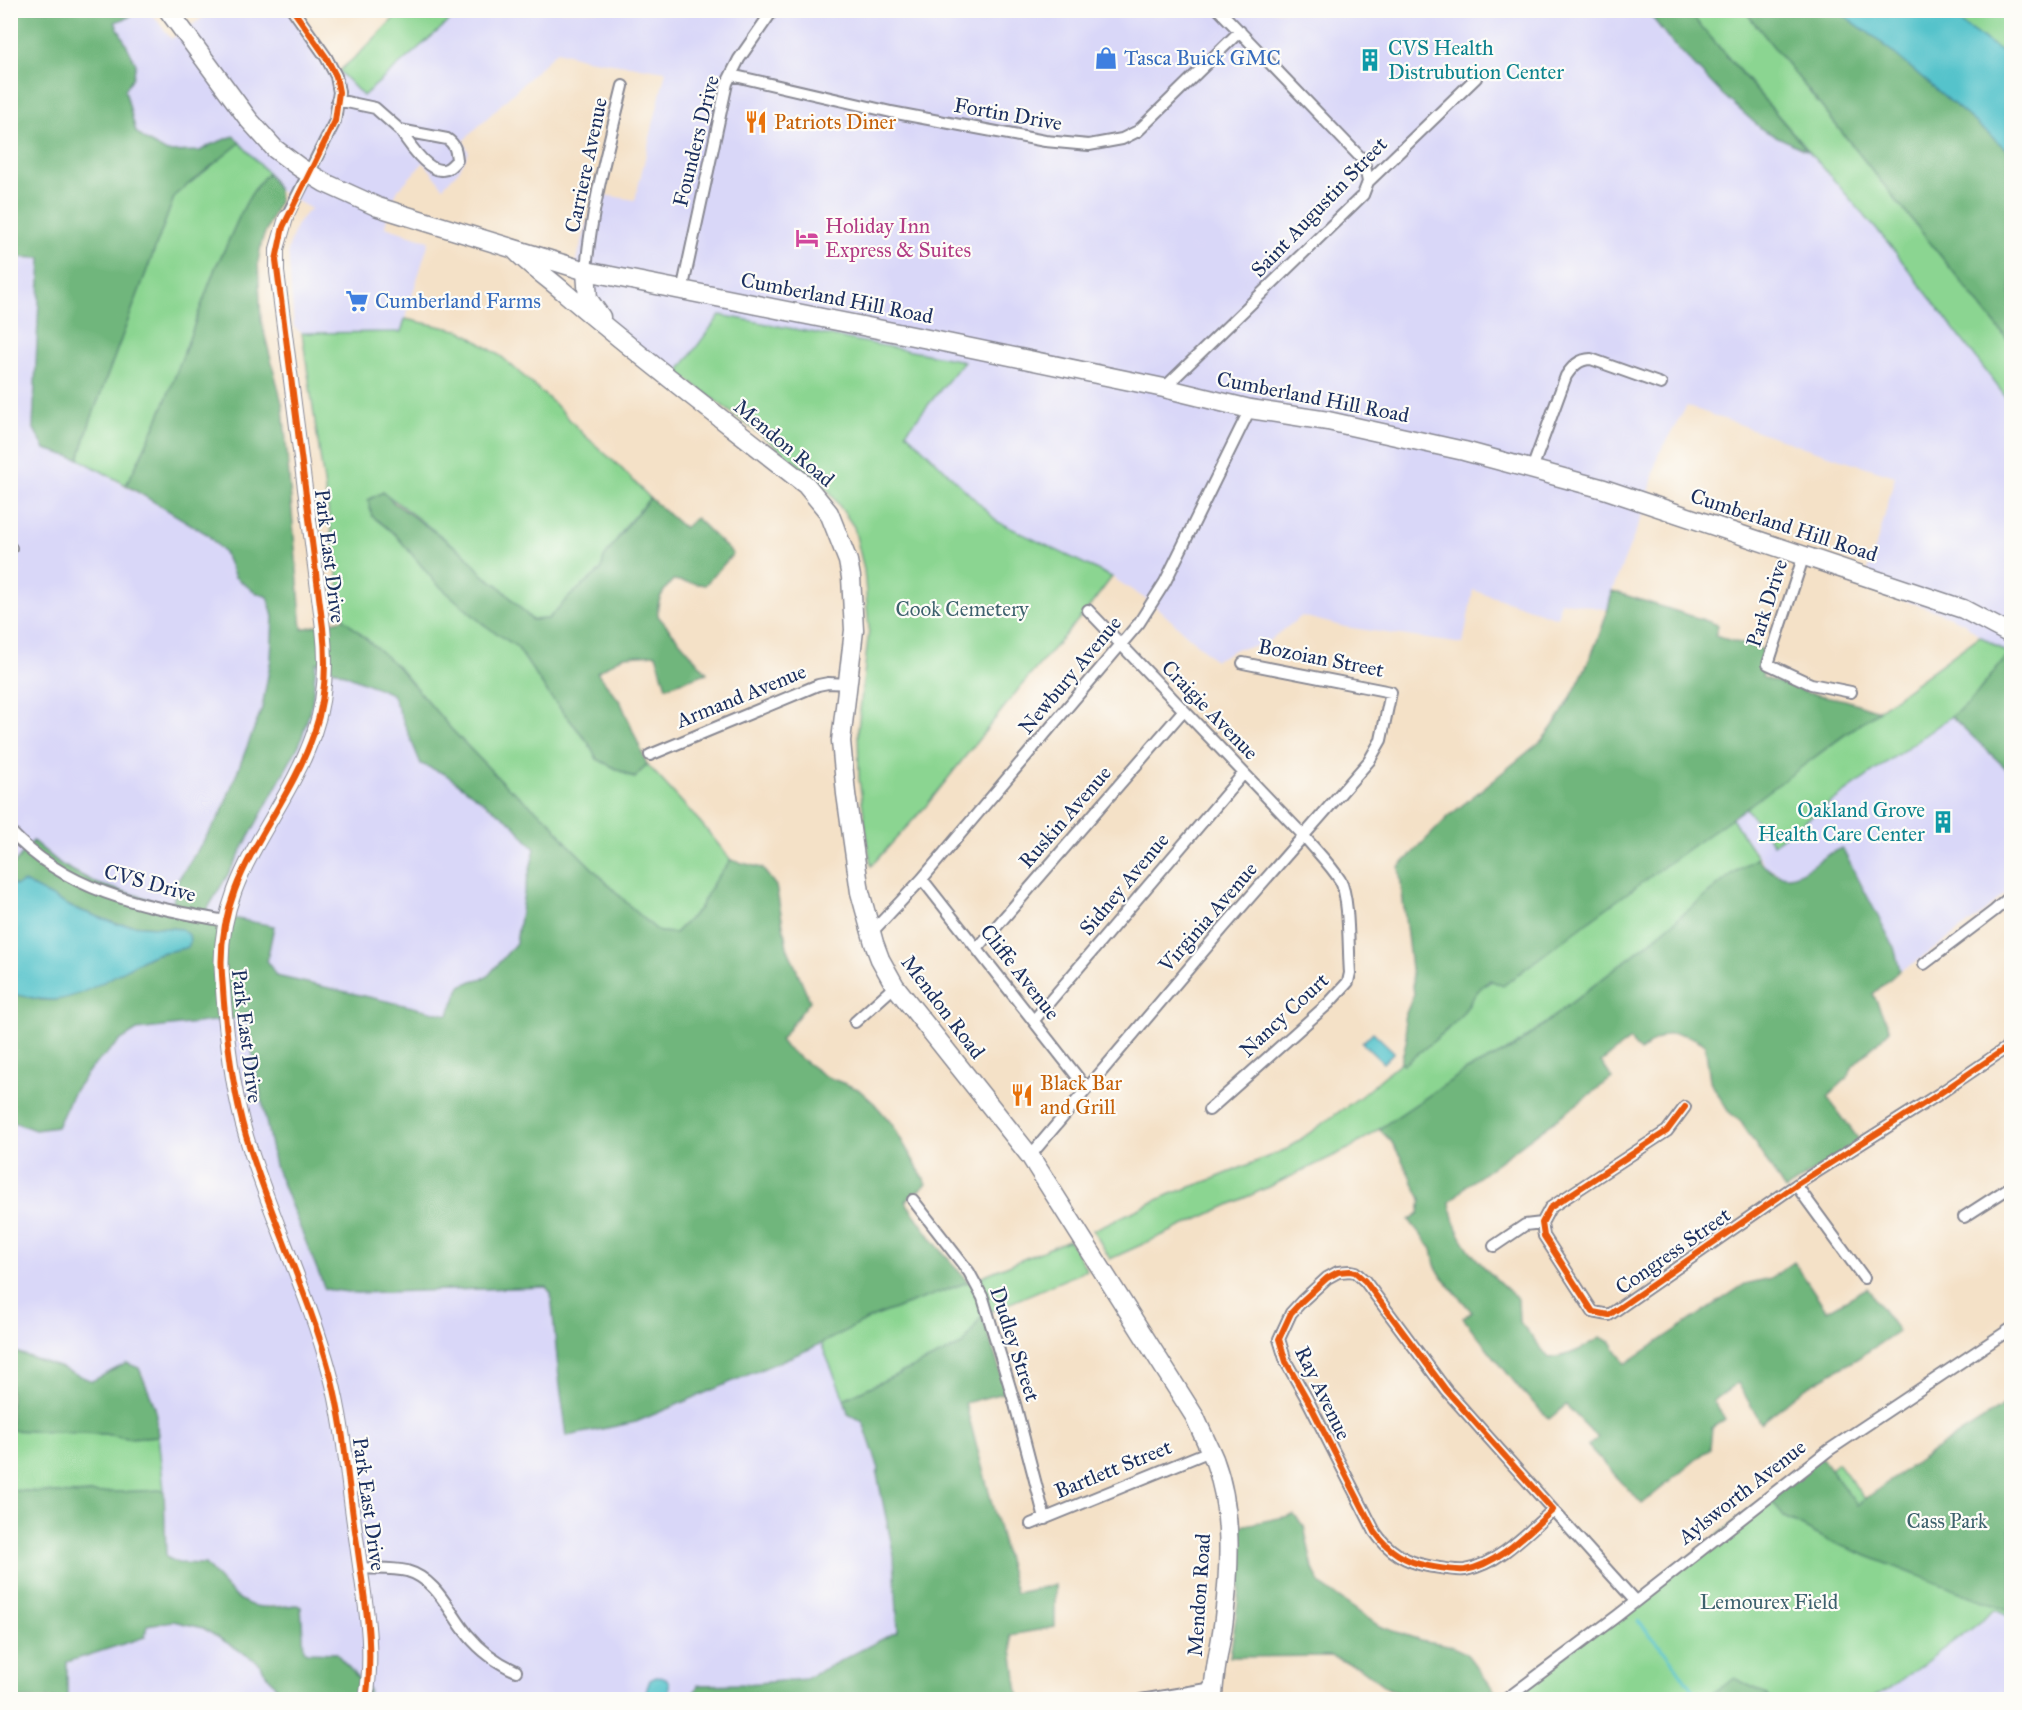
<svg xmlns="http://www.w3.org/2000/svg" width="2022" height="1710" font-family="'IM FELL Great Primer',serif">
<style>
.built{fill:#d9d7f8}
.green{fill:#8bd591;stroke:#538278;stroke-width:1.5}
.forest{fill:#70b67b;stroke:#46726c;stroke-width:1.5;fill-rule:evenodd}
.water{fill:#55c3cb;stroke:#387994;stroke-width:1.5}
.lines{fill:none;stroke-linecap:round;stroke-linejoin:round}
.stream{stroke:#55c3cb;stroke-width:3}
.minor-casing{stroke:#888892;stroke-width:14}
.tertiary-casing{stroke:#888892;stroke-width:16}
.primary-casing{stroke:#888892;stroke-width:21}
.minor{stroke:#fff;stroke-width:10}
.tertiary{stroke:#fff;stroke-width:14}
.primary{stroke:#fff;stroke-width:18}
.cycleway-casing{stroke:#fdfcf7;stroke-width:10}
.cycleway{stroke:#e8590c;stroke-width:6}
.labels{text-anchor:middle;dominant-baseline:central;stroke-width:4.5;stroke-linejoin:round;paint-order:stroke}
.culture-label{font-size:21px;fill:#0d838f;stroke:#fdfcf7;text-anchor:start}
.shop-label{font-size:21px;fill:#366cbe;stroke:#fdfcf7;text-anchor:start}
.street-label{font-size:21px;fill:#1b2f5e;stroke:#fdfcf7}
.food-label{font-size:21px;fill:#c56008;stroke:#fdfcf7;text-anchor:start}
.hotel-label{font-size:21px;fill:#b23c85;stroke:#fdfcf7;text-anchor:start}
.park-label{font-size:21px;fill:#3d616d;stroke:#fdfcf7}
</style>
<rect width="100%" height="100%" fill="#fdfcf7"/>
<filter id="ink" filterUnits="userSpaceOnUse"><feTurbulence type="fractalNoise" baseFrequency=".0167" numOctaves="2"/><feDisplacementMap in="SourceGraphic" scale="12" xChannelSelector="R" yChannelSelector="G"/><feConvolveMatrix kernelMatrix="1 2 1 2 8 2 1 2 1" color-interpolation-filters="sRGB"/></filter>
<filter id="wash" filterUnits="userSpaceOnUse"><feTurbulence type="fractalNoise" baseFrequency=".008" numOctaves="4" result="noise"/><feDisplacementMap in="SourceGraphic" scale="24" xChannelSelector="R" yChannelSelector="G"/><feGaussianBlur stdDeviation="1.35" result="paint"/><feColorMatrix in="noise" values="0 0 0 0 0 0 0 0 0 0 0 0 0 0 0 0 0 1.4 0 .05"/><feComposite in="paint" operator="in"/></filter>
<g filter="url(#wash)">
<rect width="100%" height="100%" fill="#f4e1c7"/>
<path class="built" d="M136 11H150L171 39 213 11H292L339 71 363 96 461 11H1647L1669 39 1722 94 1763 130 1808 151 1889 244 2011 404V655L1980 636 1963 622 1931 609 1863 587 1882 526 1895 476 1794 444 1687 406 1658 455 1646 506 1612 591 1609 610 1560 601 1558 618 1473 590 1463 644 1345 627 1302 616 1262 646 1238 648 1215 660 1154 605 1144 598 1112 577 998 522 905 432 963 361 720 315 672 379 599 320 572 274 597 194 635 200 666 71 586 59 557 51 463 141 469 152 459 170 443 187 424 162 398 190 389 209 385 227 429 241 401 332 302 333 294 327 288 250 296 226 305 214 311 209 278 190 268 173 234 136 210 145 200 151 168 152 147 141 136 132 125 90 133 77 115 22 129 17Z
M11 257 41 258 33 427 38 438 46 449 79 459 208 534 225 554 235 577 255 592 268 597 273 617 271 659 262 708 221 814 178 880 172 907 98 884 62 865 34 842 11 869Z
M315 662 392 694 421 764 445 774 511 822 535 849 524 893 516 942 487 977 472 981 461 986 448 1015 276 976 267 960 274 926 205 913 233 866 300 743 312 704Z
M1951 716 2011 773V888L1982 914 1915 963 1900 970 1894 947 1833 851 1812 867 1798 874 1783 876 1766 867 1731 817 1745 807 1773 844Z
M248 1017 251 1046 265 1106 270 1142 325 1289 356 1293 546 1286 551 1293 559 1379 636 1422 821 1343 844 1399 848 1413 863 1422 879 1469 877 1474 894 1556 898 1631 805 1679 746 1684 698 1685 691 1699H367L337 1653 308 1652 304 1650 297 1605 257 1607 250 1605 234 1595 205 1564 178 1563 166 1557 165 1498 155 1407 142 1373 126 1363 92 1382 11 1350 10 1121 35 1130 57 1127 74 1091 91 1068 121 1040 137 1030Z
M2000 1607 2011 1612V1699L1871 1700 1898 1683Z
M173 1621 203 1628 258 1662 284 1699H67V1662L119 1645 147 1625Z"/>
<path class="green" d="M401 11H461L363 96 339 71 362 51Z
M1688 11H1745L2011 344V404L1889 244Z
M1943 11H2011V58Z
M240 143 268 173C242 199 234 235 216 266 188 340 164 416 126 485L79 459 90 422 175 195Z
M720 315 964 361 906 432 998 522 1112 577 1090 606 1021 686 926 806 871 866 859 779 858 729 869 629 864 570 854 527 829 491 779 449 678 372Z
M405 319 462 331 502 357 557 406 582 433 620 467 650 498 628 523 604 558 601 570 569 597 548 619 532 620 498 585 484 576 465 554 383 492 372 516 395 534 436 583 483 624 517 647 550 696 588 742 597 759 634 778 647 764 701 823 731 860 714 882 699 909 675 933 659 932 632 908 566 842 551 822 504 784 452 730 398 667 344 619 302 333 401 332Z
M1980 636 2009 654 1968 704 1773 844 1745 807Z
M1731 817 1758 858 1732 874 1646 945 1513 1048 1467 1070 1352 1147 1273 1185 1110 1259 1093 1230 1168 1195 1213 1179 1287 1149 1361 1096 1401 1062 1404 1064 1446 1031 1469 1005 1478 989 1563 939Z
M1069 1240 1087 1270 982 1315 964 1344 844 1399 821 1343 873 1317 968 1282Z
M2011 1401V1617L1995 1610 1898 1683 1871 1699H1723L1725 1685 1704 1699 1509 1700 1767 1496 1778 1508 1838 1463 1865 1499Z
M10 1430 104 1434 128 1438 158 1436 164 1490 72 1494 11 1490Z"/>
<path class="forest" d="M11 10 136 11 129 17 115 22 136 64 133 77 125 90 136 132 147 141 167 152 200 151 210 145 234 136 240 143 175 195 90 422 79 459 45 449 33 427 41 258 11 257Z
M1647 11H1688L1808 151 1763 130 1722 94 1669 39Z
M1745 11H1837L1876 38 2011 153V344Z
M268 173 278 190 279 201 262 240 258 262 261 320 283 407 302 629 344 619 398 667 452 730 504 784 551 822 566 842 632 908 659 932 675 933 699 909 714 882 731 860 762 868 776 886 787 947 810 1001 780 1040 786 1048 825 1076 858 1089 874 1103 892 1124 927 1184 905 1201 934 1242 968 1282 873 1317 812 1348 636 1422 567 1436 559 1379 551 1293 546 1287 356 1293 325 1289 275 1166 251 1046 247 1017 137 1030 121 1040 91 1068 74 1091 57 1127 35 1130 11 1121V993L42 1000H56L77 994 153 955 188 947 181 929 117 924 16 886 11 883 10 869 33 841 62 865 98 884 172 906 178 880 221 814 262 708 271 659 273 617 268 597 255 592 235 577 225 554 207 534 126 485C164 416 188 340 216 266 234 235 241 200 268 173ZM316 662 392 694 421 764 445 774 511 822 535 849 524 893 516 943 487 977 472 981 461 986 448 1015 276 976 267 960 274 926 205 913 233 866 300 743 312 704Z
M383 492 394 503 465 554 484 576 498 585 532 620 548 619 569 597 601 570 604 558 629 523 650 498 684 528 696 518 733 554 705 585 673 580C663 591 656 600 658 616L707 673 666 687 656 654 624 656 597 672 621 703 647 764 635 778 597 759 588 742 550 696 517 647 483 624 436 583 395 534 372 516 368 500Z
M1612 591 1704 620 1718 625 1715 636 1771 652 1762 677 1808 693 1845 700 1879 711C1842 735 1808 763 1772 789 1682 854 1591 917 1503 986L1490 980C1473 992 1471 1004 1458 1019 1441 1036 1423 1050 1404 1064L1401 1062 1407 1038 1404 1018 1414 994 1399 867 1449 816 1540 742C1569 712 1605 632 1612 591Z
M2009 654 2012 655 2011 773 1951 716 1968 704Z
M1842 848 1894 947 1900 970 1873 994 1890 1030 1853 1066 1846 1079 1827 1097 1860 1141 1785 1190 1741 1122 1728 1111 1710 1081 1705 1044C1677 1027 1663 1031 1640 1052L1630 1040 1601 1062 1612 1078 1466 1186 1450 1202C1453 1243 1490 1274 1518 1299L1519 1321 1549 1358C1570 1356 1583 1349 1600 1337L1611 1342 1625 1364 1745 1284 1771 1278 1794 1262 1827 1311 1867 1288 1898 1331 1858 1358 1805 1388 1761 1423 1738 1383 1713 1401 1725 1419 1712 1428 1710 1448 1642 1504 1588 1446 1598 1438 1566 1405 1549 1419 1520 1389 1463 1318 1472 1312 1442 1277 1435 1265 1432 1249 1409 1220 1419 1213 1421 1199 1400 1156 1391 1141 1379 1129 1467 1070 1513 1048 1646 945 1732 874 1757 858C1792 899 1809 859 1842 848Z
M982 1315 1007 1392 965 1403 1016 1593 1055 1585V1627L1010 1635 1019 1699 691 1700 698 1685 746 1684 805 1679 898 1631 894 1556 877 1474 879 1469 863 1422 848 1414 844 1399 964 1344Z
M10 1350 59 1367 92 1381 127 1363 139 1368 155 1407 158 1436 128 1438 104 1434 11 1430Z
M2011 1401V1612L1829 1541 1784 1517 1767 1496 1821 1457 1857 1505 1922 1458Z
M10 1490 72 1494 164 1490 166 1557 178 1563 205 1564C219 1578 234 1602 255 1606 268 1609 284 1606 297 1605L301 1607 304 1650 308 1652 336 1653 369 1690 367 1699H284L258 1662 203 1628 173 1621 147 1625 145 1637 67 1662V1699H11Z
M1294 1515 1304 1526 1313 1569 1321 1585 1379 1626 1420 1640 1448 1645 1466 1653 1501 1699H1409L1386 1687 1359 1667 1330 1656 1230 1657 1240 1590V1526Z
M1735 1678 1765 1694 1769 1699H1704Z"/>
<path class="water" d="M1837 11H1943L2011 58V153L1876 38Z
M24 882 71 907 117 924 181 929 189 935 190 942 188 947C176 951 163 951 151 956 122 969 85 998 53 1000 39 1000 25 996 11 994V883L16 886Z
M1373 1032 1394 1052 1383 1063 1362 1043Z
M656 1677 666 1678 669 1683V1699H643L650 1680Z"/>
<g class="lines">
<path class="stream" d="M1638 1621 1669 1656 1699 1700"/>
</g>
</g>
<g filter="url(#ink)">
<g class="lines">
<g class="minor-casing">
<path id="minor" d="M1219 10 1362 159 1365 166 1368 182
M731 75 891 112 1045 141 1089 145 1122 139 1138 131 1240 31
M337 100 375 108 400 130
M400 130 447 139C455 144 456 150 457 160 452 165 448 171 441 170 426 170 407 141 400 130Z
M286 218 335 121 339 92 336 76 326 57 293 10
M586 271C591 209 608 147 623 86
M682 291 727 83 739 59 773 10
M1164 388 1363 195 1368 182 1476 78
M1532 469 1566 376C1572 367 1579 359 1591 359L1661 384
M10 550 11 548
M1804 555 1768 664 1811 684 1851 692
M1088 610 1304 836C1316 851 1330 864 1340 880 1350 897 1348 952 1350 973L1348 982 1329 1003 1209 1110
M650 755 818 685 828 683 849 684
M10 831C69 894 145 906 225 921
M922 879 1087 1089
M871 933 922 879 1139 623 1165 582 1250 409
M977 949 1183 711
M1924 964 1994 911 2012 895
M1034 1020 1244 773
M855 1022 895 986
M1685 1107 1667 1131 1550 1208 1542 1223 1544 1236 1593 1312 1609 1315 1796 1185 1939 1094 2012 1044
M1030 1156 1223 928 1369 761 1381 740 1391 692 1243 663
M1796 1185 1864 1278
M913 1200 969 1272 983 1298 1015 1404 1045 1519
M1964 1217 2012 1186
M1494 1246 1525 1225 1542 1223
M1350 1271 1355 1272 1365 1281 1446 1390 1553 1510C1528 1532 1499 1564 1465 1570 1453 1571 1440 1568 1428 1566 1405 1562 1388 1551 1375 1532L1307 1399 1286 1362 1279 1339 1291 1313 1302 1301 1327 1278 1338 1272Z
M1553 1510 1635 1601
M1031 1524 1210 1451
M361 1568C375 1569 393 1568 407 1571 437 1579 450 1614 468 1635 481 1651 498 1663 516 1671
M1141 1700 1213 1688
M1505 1700 1617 1616 1829 1450 2012 1328"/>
</g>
<g class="tertiary-casing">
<path id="tertiary" d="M286 218 277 249V272L323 628C327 664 326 699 314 733 284 820 215 875 222 975 225 1024 232 1089 246 1136 270 1216 308 1292 330 1373 345 1429 348 1487 357 1544 364 1599 375 1643 366 1700"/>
</g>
<g class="primary-casing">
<path id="primary" d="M168 10 249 120 275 149 299 167 325 183 378 207 586 271 928 339 1164 388 1250 409 1328 421 1464 451 1604 489 1963 609 2012 635
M515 250C530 266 547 277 564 292 642 359 725 421 806 485L829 513 848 561 851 577 854 630 841 741 846 794 860 892 874 943 880 959 895 986 1030 1156 1195 1417C1201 1431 1208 1445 1214 1459 1233 1509 1230 1566 1224 1618 1221 1645 1213 1672 1213 1700
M586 271 588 299 601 317"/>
</g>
<use href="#minor" class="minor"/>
<use href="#tertiary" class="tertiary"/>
<use href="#primary" class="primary"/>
<g class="cycleway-casing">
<path id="cycleway" d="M293 10 326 57 336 76 339 92 335 121 283 227 276 260 323 628C327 664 326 699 314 733 284 820 215 875 222 975 225 1024 232 1089 246 1136 270 1216 308 1292 330 1373 345 1429 348 1487 357 1544 364 1599 375 1643 366 1700
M1685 1107 1667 1131 1550 1208 1542 1223 1544 1236 1593 1312 1609 1315 1796 1185 1939 1094 2012 1044
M1350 1271 1355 1272 1365 1281 1446 1390 1553 1510C1528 1532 1499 1564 1465 1570 1453 1571 1440 1568 1428 1566 1405 1562 1388 1551 1375 1532L1307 1399 1286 1362 1279 1339 1291 1313 1302 1301 1327 1278 1338 1272Z"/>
</g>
<use href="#cycleway" class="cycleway"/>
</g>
</g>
<defs>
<g id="shop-bare" transform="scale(1.8)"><path d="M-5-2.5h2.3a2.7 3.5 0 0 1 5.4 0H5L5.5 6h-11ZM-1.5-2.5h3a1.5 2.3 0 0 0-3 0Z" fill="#3f7fe0" stroke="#fdfcf7" stroke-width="2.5" paint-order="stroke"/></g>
<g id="building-bare" transform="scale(1.8)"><path d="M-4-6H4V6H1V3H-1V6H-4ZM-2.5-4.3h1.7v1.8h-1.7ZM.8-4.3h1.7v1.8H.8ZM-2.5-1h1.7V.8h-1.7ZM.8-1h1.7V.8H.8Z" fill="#0f9aa8" stroke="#fdfcf7" stroke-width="2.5" paint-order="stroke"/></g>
<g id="restaurant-bare" transform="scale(1.8)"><path d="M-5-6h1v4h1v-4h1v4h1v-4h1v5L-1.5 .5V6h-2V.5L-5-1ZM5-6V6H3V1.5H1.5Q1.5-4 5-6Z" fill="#e8710a" stroke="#fdfcf7" stroke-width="2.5" paint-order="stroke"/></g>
<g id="hotel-bare" transform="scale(1.8)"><path d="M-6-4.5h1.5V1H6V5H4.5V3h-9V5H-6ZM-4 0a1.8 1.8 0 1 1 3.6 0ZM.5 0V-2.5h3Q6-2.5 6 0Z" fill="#d1479c" stroke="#fdfcf7" stroke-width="2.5" paint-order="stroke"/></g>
<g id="supermarket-bare" transform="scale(1.8)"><path d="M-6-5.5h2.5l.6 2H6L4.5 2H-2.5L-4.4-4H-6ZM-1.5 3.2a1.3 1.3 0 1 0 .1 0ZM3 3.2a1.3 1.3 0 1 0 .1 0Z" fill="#3f7fe0" stroke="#fdfcf7" stroke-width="2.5" paint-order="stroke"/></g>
</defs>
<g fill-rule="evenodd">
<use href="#shop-bare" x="1106" y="58"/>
<use href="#building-bare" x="1370" y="60"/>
<use href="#restaurant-bare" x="756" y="122"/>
<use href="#hotel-bare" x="807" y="238"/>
<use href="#supermarket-bare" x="357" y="301"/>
<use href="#building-bare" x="1943" y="822"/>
<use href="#restaurant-bare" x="1022" y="1095"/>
</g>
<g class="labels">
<g class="culture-label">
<text x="1388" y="48">CVS Health<tspan x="1388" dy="24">Distrubution Center</tspan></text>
<text x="1925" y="810" text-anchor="end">Oakland Grove<tspan x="1925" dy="24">Health Care Center</tspan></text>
</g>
<g class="shop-label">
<text x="1124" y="58">Tasca Buick GMC</text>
<text x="375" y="301">Cumberland Farms</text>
</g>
<g class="street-label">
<text transform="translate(1008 114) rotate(10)">Fortin Drive</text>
<text transform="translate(696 141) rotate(-76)">Founders Drive</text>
<text transform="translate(586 165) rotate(-78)">Carriere Avenue</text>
<text transform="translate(1319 207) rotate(-46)">Saint Augustin Street</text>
<text transform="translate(837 298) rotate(11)">Cumberland Hill Road</text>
<text transform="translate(1313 397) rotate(11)">Cumberland Hill Road</text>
<text transform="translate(784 443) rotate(40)">Mendon Road</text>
<text transform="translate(1784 525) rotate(18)">Cumberland Hill Road</text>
<text transform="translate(330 556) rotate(83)">Park East Drive</text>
<text transform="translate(1767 603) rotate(-72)">Park Drive</text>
<text transform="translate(1321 658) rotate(11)">Bozoian Street</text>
<text transform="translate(1070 675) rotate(-50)">Newbury Avenue</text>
<text transform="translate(741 696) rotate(-22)">Armand Avenue</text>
<text transform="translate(1210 710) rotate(46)">Craigie Avenue</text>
<text transform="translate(1065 817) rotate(-49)">Ruskin Avenue</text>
<text transform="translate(150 883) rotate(15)">CVS Drive</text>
<text transform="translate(1124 884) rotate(-50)">Sidney Avenue</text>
<text transform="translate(1208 917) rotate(-49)">Virginia Avenue</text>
<text transform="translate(1020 972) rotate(52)">Cliffe Avenue</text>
<text transform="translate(943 1007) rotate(53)">Mendon Road</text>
<text transform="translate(1284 1015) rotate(-43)">Nancy Court</text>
<text transform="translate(247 1036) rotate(83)">Park East Drive</text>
<text transform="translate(1673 1251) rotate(-35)">Congress Street</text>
<text transform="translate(1015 1344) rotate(72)">Dudley Street</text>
<text transform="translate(1323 1393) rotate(64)">Ray Avenue</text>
<text transform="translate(1113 1469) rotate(-22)">Bartlett Street</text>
<text transform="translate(1742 1492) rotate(-38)">Aylsworth Avenue</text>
<text transform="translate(369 1504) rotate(82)">Park East Drive</text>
<text transform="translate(1199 1595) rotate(-86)">Mendon Road</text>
</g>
<g class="food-label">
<text x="774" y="122">Patriots Diner</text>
<text x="1040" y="1083">Black Bar<tspan x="1040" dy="24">and Grill</tspan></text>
</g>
<g class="hotel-label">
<text x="825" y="226">Holiday Inn<tspan x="825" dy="24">Express &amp; Suites</tspan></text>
</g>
<g class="park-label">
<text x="962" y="609">Cook Cemetery</text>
<text x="1947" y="1521">Cass Park</text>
<text x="1769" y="1602">Lemourex Field</text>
</g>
</g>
<rect width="2022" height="1710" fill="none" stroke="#fdfcf7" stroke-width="36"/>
</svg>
